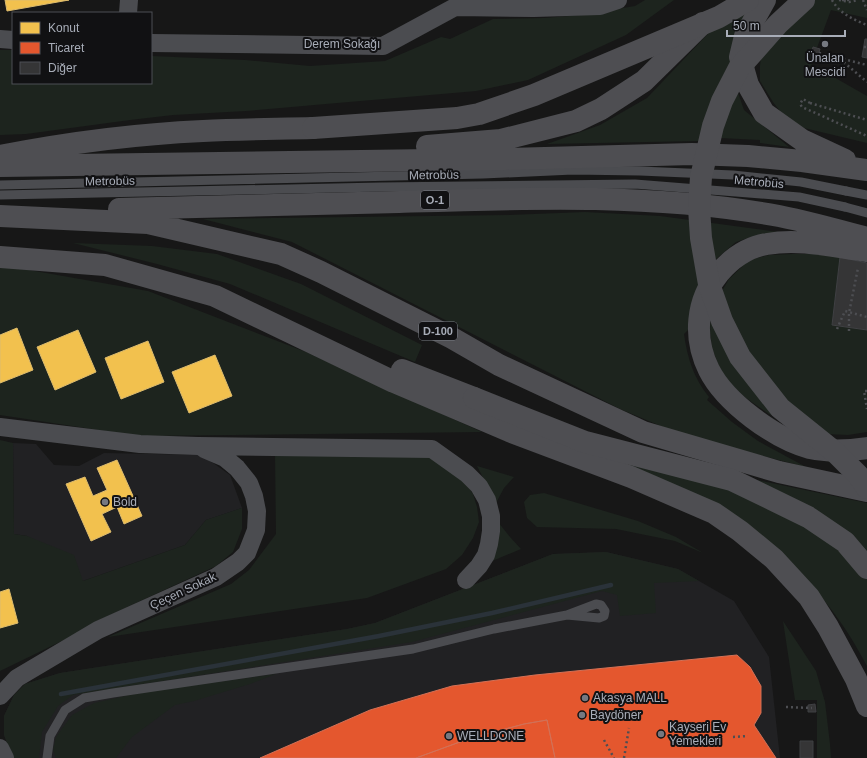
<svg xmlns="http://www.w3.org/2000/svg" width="867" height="758" font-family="Arial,sans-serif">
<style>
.built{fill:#212123}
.green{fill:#1d241e}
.homes{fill:#f2c14e;stroke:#dcbb6e}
.shops{fill:#e4572e;stroke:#d27157}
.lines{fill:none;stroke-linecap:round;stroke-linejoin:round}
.stream{stroke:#2a3239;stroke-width:4.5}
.building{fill:#353536;stroke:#3f4043}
.path{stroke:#4d4e52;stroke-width:2.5;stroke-dasharray:2 3;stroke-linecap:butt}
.service{stroke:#4b4c50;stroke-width:9}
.minor{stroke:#4b4c50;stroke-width:18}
.trunk{stroke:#4e4e52;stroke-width:22}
.path-bridge{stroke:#4d4e52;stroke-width:2.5;stroke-dasharray:2 3;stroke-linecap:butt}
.service-bridge{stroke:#4b4c50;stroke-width:9}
.trunk-bridge{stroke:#4e4e52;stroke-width:22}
.poi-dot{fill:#757880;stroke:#111113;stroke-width:1.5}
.labels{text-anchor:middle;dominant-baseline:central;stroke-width:4;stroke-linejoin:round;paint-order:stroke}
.shield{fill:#111113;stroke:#7b7e86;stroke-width:1}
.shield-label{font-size:11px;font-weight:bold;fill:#a8adb8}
.street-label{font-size:12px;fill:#a8adb8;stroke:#111113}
.poi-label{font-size:12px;fill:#a8adb8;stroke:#111113;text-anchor:start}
</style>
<rect width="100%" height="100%" fill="#171717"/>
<path class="built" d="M13 443 36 444 54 465 79 466 104 453 202 455 230 475 242 508 206 520 185 545 83 581 27 536 14 534Z
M606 552 678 569 734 601 769 657 780 758H13L4 735V716L14 695 25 684 60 673 347 629 375 623 553 554Z"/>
<path class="green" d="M645 0H674L626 35 528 80 476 91 246 111 173 115 130 120 26 134 0 135V50H13V83H151V56L245 60 310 66 385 61 441 37 450 39 493 19 544 18 581 15 635 6Z
M748 0 734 81 744 110 789 147 760 143V140L700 137 699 141 547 144 600 125 647 98 720 21Z
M805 0H867V18L831 10 811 64 867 96V143L804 128 786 119 773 102 760 81V66L762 48Z
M585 212 660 216 786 233 757 235 736 242 715 260 692 304 688 330 684 334C687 357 694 379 709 397L707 400 732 422 758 441 806 467 685 436 620 409 292 242 203 219 509 215Z
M73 243 152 246 217 254 301 284 422 345 415 362 230 284 157 264Z
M792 254H816L840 257 832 324 867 330V432L848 435 826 434 806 429 769 414 746 398 730 384 720 369 712 348 710 331 711 313 716 301 729 279 749 260 769 255Z
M0 267H12L148 291 306 352 482 432 138 436 0 415Z
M0 440 13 443 14 534 27 536 74 555 83 581 185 545 206 520 242 508V529L233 552 216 566 97 621 66 639 0 671Z
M426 453 465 481 473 494 477 507 479 522 473 538 462 555 446 569 367 598 108 637 231 584 249 570 276 534 275 454Z
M619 462 757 480 867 503V666C850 634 831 605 805 580Z
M477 466 514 477 504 488 496 503Z
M544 493 638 521 676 537 703 553 675 541 616 529 537 527 527 518 524 502 530 495Z
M498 522 510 537 521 549 490 562Z
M606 552 678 569 699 581 654 583 656 613 620 616 617 595 602 591 412 642 73 695 58 706 42 732 39 758H13L4 735V716L14 695 25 684 60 673 347 629 375 623 553 554Z
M783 621 816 671 825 702 830 744 831 758H817V700H795Z
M276 674 250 684 194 701 175 705 132 737 116 758H56L53 750 56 737 72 715 94 703 143 692Z"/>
<path class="homes" d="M5 0H69L7 11Z
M17 328 33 370 0 383V335Z
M78 330 96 372 55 390 37 347Z
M148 341 164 382 121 399 105 358Z
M215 355 232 396 189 413 172 372Z
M117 460 142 516 124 524 117 507 102 514 111 532 91 541 66 484 85 477 93 496 107 490 97 468Z
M9 589 18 623 0 628V592Z
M700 670 719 671 727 675 741 691 745 705 743 718 737 727 729 734 717 737H699L678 733 651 718 645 711 643 703 647 696 659 686 669 679 685 673Z"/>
<path class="shops" d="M737 655 750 667 761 686V713L754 725 776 758H555L547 720 524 724 468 739 416 758H260L370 710 452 686 535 675Z
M547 720 555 758H416L468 739 524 724Z"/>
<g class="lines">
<path class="stream" d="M61 694 379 636 492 613 611 585"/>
</g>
<path class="building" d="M865 39H867V58L862 57Z
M813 47 820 49 818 56 811 55Z
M840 257 867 263V330L832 325Z
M815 704 816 712H808V705Z
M800 741H813V758H800Z"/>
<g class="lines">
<path class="path" d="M832 0C839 13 854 20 867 25
M839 0 849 2 858 0
M842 0H849
M863 0 867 10
M864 47H867
M819 53 867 65
M840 59 867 82
M810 103 803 99 800 104 802 107 867 136
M837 329 845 311 867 317
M849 331V313L858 268
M867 391H864L867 409
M786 707 812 708
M733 737 748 736
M604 740 614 758
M624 758 629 728"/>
<path class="service" d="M0 185 483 174 573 170 640 171 733 175 801 182 846 191
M0 195 381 187 635 184 799 197 845 207
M47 758 50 736 65 710 84 698 113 693 413 649 494 629 567 615 596 604 601 605 605 611 604 616 599 618 567 615"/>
<path class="minor" d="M128 13 129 0
M0 39 13 40
M151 43 383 46 455 7 534 8 600 6 618 0
M0 427 140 444 198 446 432 449 467 474 479 486 487 500 491 516V531L489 544 486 555 479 566 466 580
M0 696 17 678 98 630 216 577 238 562 247 553 256 530 257 511 254 496 249 483 237 468 225 458 204 449
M0 748 5 758"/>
<path class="trunk" d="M765 0 745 36 740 57 748 85 764 113 802 140 845 160
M427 146 501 140 576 121 601 109 644 81 703 23
M0 156C67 143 135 134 203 131 240 129 276 129 313 128
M0 166 504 159 692 154 748 156 802 161 867 170
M119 209C212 206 305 204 399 202 525 198 654 193 779 216 809 222 838 230 867 238
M0 216 148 223 281 254 321 272 452 338 499 365 643 432 779 472 867 491
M867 251C835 247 800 238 767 244 748 247 732 258 719 273 696 300 693 338 709 370 725 402 775 439 810 448 829 452 848 451 867 448
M0 257 105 265 215 296 394 382 509 431 631 477 714 513 740 531 774 559 809 597 828 627 856 679 867 706
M402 370 474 398"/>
<path class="path-bridge" d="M810 103 867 120"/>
<path class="service-bridge" d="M846 191 867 195
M845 207 867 213"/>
<path class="trunk-bridge" d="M804 0 778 24 739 68 722 101 713 126 701 177 699 208 701 238 709 284 722 321 740 357 780 408 836 453 858 475 867 488
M313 128 457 118 479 114 534 95 719 17 748 0
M474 398 585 442 732 480 808 517 845 542 867 568"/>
</g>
<g class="poi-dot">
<circle cx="825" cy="44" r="4"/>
<circle cx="105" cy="502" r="4"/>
<circle cx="585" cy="698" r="4"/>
<circle cx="582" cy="715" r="4"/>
<circle cx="661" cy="734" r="4"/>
<circle cx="449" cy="736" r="4"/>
</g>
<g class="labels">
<g class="shield">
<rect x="421" y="191" width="28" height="18" rx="3"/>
<rect x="419" y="322" width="38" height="18" rx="3"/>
</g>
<g class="shield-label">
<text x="435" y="200">O-1</text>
<text x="438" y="331">D-100</text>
</g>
<g class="street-label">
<text x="342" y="44">Derem Sokağı</text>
<text transform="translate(434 175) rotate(-1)">Metrobüs</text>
<text transform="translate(110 181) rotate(-1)">Metrobüs</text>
<text transform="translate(759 182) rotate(5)">Metrobüs</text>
<text transform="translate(183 591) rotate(-25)">Çeçen Sokak</text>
</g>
<g class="poi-label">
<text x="825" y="58" text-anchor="middle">Ünalan<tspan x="825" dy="14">Mescidi</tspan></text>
<text x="113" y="502">Bold</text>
<text x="593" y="698">Akasya MALL</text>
<text x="590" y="715">Baydöner</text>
<text x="669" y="727">Kayseri Ev<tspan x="669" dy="14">Yemekleri</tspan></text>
<text x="457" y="736">WELLDONE</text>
</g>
</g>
<rect x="12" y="12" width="140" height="72" fill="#111113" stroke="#4d4f55"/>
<rect x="20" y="22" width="20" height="12" fill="#f2c14e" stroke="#4d4f55"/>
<text x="48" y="32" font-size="12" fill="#a8adb8">Konut</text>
<rect x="20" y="42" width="20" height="12" fill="#e4572e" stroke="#4d4f55"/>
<text x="48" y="52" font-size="12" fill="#a8adb8">Ticaret</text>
<rect x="20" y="62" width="20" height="12" fill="#353536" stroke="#4d4f55"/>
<text x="48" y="72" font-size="12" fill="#a8adb8">Diğer</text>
<path d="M727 30v6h118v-6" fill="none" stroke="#a8adb8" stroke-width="2"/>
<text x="733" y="30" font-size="12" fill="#a8adb8" stroke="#111113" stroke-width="3" paint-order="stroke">50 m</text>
</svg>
